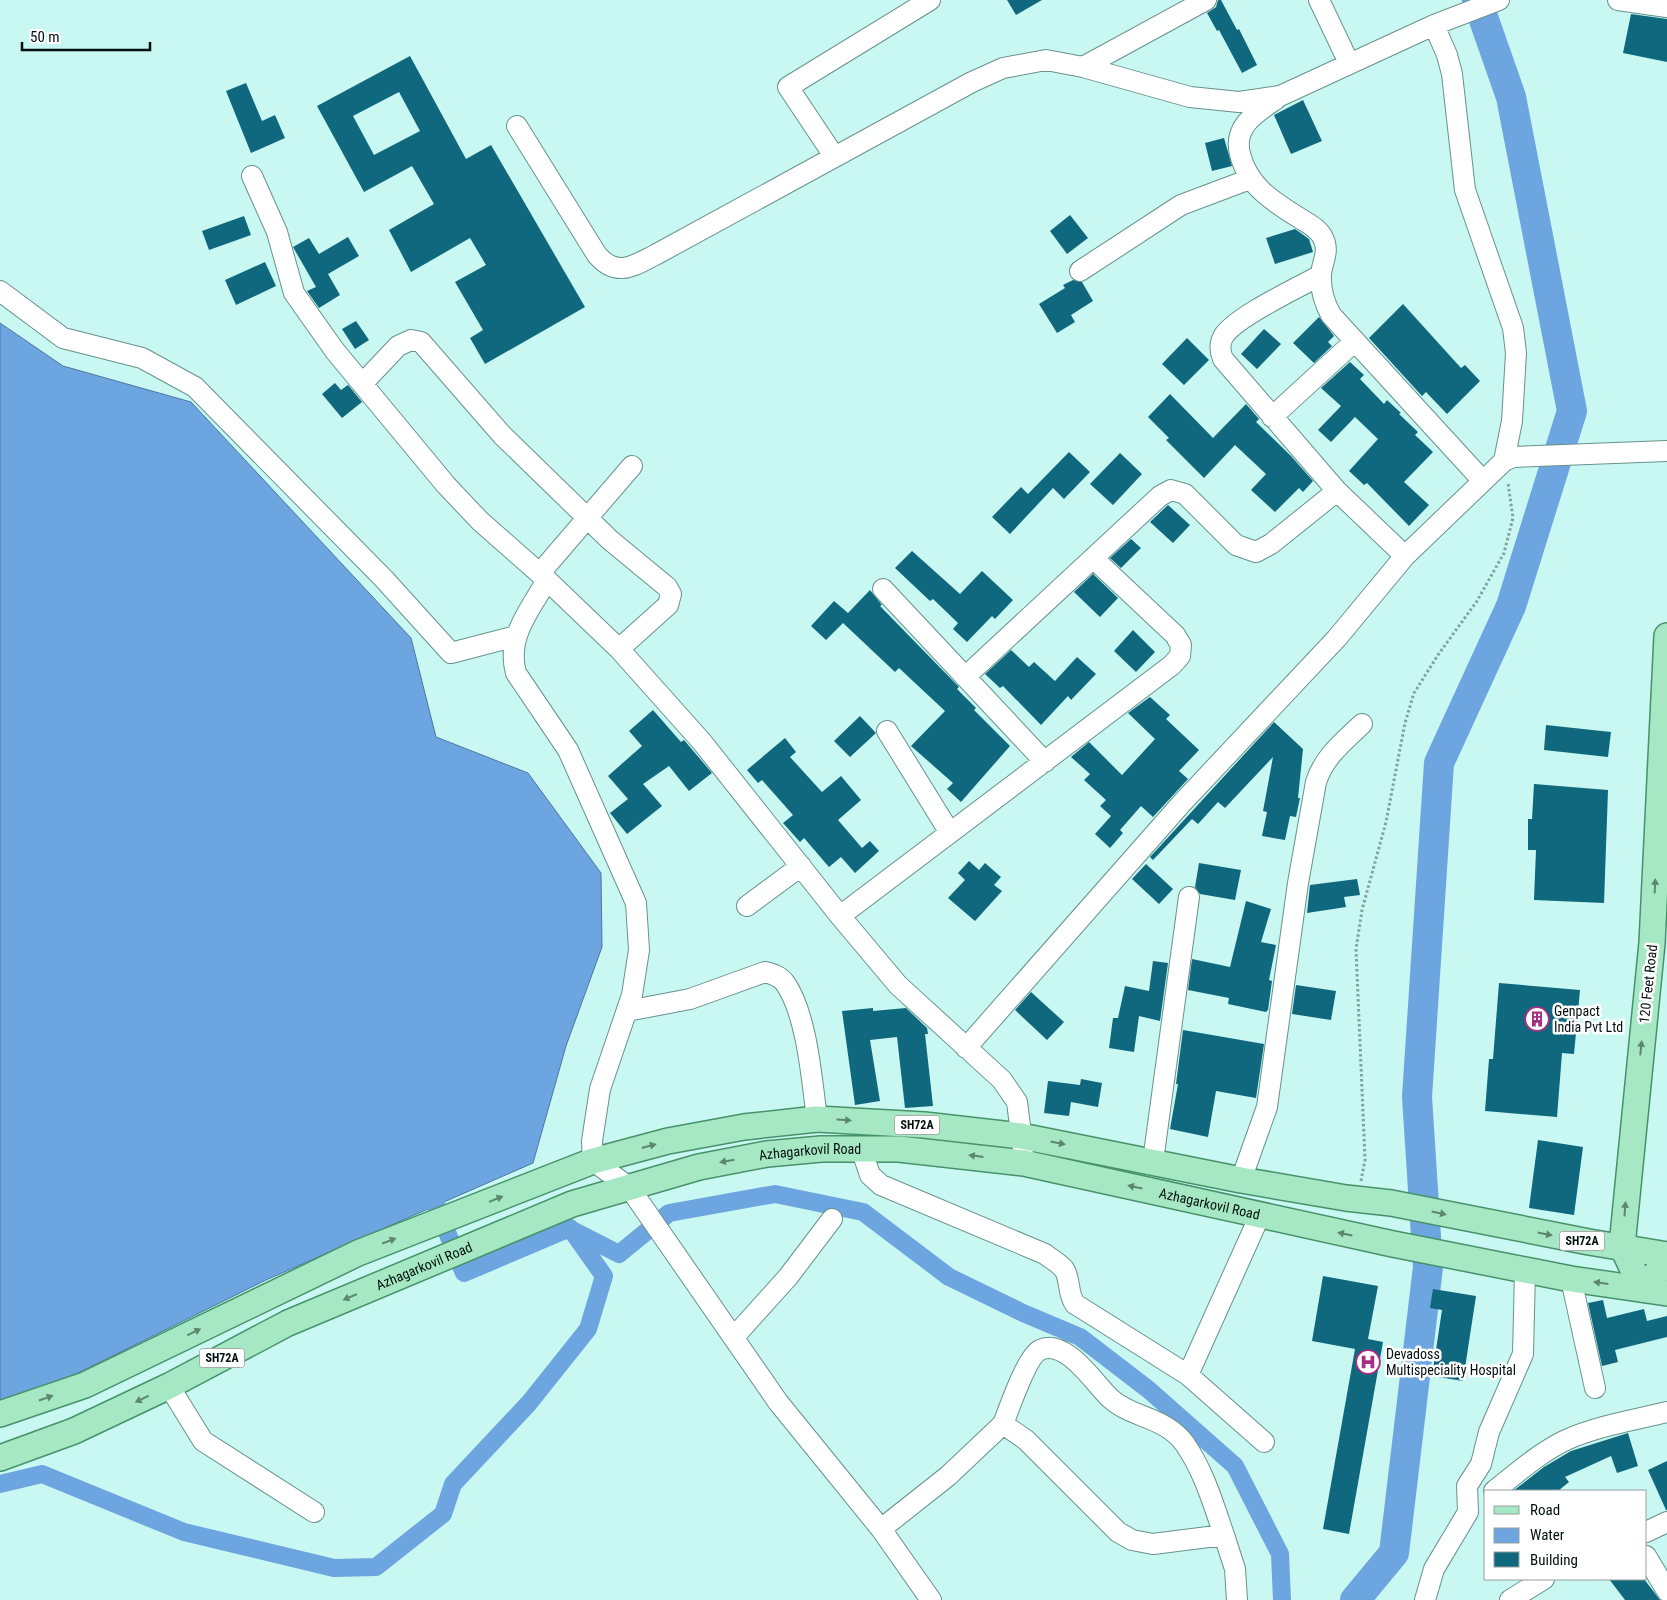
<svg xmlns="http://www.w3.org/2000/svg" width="1667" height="1600" font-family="'Roboto Condensed',sans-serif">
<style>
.water{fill:#6ca5df;stroke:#4c78a0}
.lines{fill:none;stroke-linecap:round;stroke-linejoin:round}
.canal{stroke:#6ca5df;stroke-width:18}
.river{stroke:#6ca5df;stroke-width:30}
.building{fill:#0f687d;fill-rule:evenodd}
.minor-casing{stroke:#67928d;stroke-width:22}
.major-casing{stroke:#46926a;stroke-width:28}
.path{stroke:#80a29e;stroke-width:3;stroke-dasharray:2.5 2.5;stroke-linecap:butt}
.minor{stroke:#fff;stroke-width:20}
.major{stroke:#a6e8c3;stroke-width:25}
.oneway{fill:#5c8672}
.labels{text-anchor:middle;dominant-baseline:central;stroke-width:5;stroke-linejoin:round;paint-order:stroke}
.shield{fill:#fff;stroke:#4d5756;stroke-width:1}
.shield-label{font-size:12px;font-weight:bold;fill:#010f0e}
.street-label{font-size:14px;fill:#010f0e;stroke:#fff}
.poi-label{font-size:14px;fill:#010f0e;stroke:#fff;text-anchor:start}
</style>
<rect width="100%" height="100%" fill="#c9f7f1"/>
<path class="water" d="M0 323 63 366 191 402 411 638 436 737 528 773 601 873 602 947 566 1046 533 1163 266 1280 66 1379 0 1403Z"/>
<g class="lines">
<path class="canal" d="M574 1231 619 1254 669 1213 775 1194 863 1212 949 1277 1023 1313 1080 1337 1149 1390 1235 1466 1280 1554 1282 1600
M0 1484 42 1474 184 1532 334 1568 376 1567 443 1514 453 1484 529 1403 588 1329 604 1276 570 1228 464 1273 436 1206 438 1184"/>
<path class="river" d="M1355 1600 1394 1553 1428 1267 1417 1097 1439 763 1511 606 1572 411 1511 97 1477 0"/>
</g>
<path class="building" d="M1007 0H1042L1016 15Z
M1218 0H1221L1237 30 1239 29 1257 65 1242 73 1219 30 1217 31 1207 13 1216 7Z
M1631 14 1667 19V62L1623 53Z
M410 56 466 159 491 145 585 307 485 364 470 338 483 330 455 282 486 265 470 238 411 272 389 230 434 204 412 166 364 192 317 106ZM399 92 420 131 374 155 353 116Z
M246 83 262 121 275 115 285 138 251 153 226 91Z
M1303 100 1322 141 1291 154 1274 115Z
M1224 138 1232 166 1212 171 1205 143Z
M1070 215 1088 238 1067 254 1050 231Z
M244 216 251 235 209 250 202 231Z
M1295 229 1309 239 1313 252 1275 264 1266 238Z
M348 237 359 256 328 274 340 295 319 308 307 291 316 287 293 247 309 238 319 254Z
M265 262 276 286 236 305 225 280Z
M1073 280 1082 282 1093 301 1071 315 1075 322 1057 333 1039 304 1065 288 1063 285Z
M1403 304 1461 368 1465 365 1480 381 1447 414 1426 392 1422 396 1369 338Z
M1319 317 1334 336 1328 342 1332 346 1314 363 1293 343Z
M356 321 369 340 355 349 342 329Z
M1264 329 1281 344 1257 369 1241 354Z
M1187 338 1209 360 1184 385 1162 364Z
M1350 362 1364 375 1360 379 1384 404 1387 400 1401 413 1399 414 1418 432 1415 435 1433 452 1404 482 1429 505 1409 526 1367 483 1364 485 1349 471 1378 439 1355 417 1331 442 1318 430 1341 406 1321 388Z
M335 383 341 390 348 385 362 402 342 418 322 394Z
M1170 394 1213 438 1246 404 1259 419 1256 422 1291 456 1313 481 1303 492 1299 488 1275 512 1251 490 1266 474 1235 445 1204 478 1166 440 1169 438 1148 417Z
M1069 452 1090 472 1064 499 1053 488 1010 534 992 517 1021 487 1028 494Z
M1120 453 1142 474 1113 505 1090 484Z
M1168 505 1190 525 1173 543 1150 522Z
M1131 539 1141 548 1121 568 1110 558Z
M912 551 960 594 982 571 1013 600 995 619 992 616 967 642 953 629 958 623 933 599 930 601 895 568Z
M1093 574 1118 598 1100 617 1074 592Z
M870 590 882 605 880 606 959 687 957 689 976 708 974 710 1010 746 961 802 947 789 953 783 911 746 945 711 899 668 895 672 843 623 826 640 811 626 834 601 848 613Z
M1133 630 1155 652 1136 672 1114 651Z
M1011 650 1029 667 1034 662 1055 681 1077 657 1096 674 1071 700 1068 696 1041 725 1003 686 1000 688 985 674Z
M1150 697 1170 715 1166 719 1199 750 1179 771 1188 779 1153 817 1141 806 1120 830 1123 833 1110 848 1095 834 1111 816 1100 806 1106 800 1084 780 1090 774 1071 757 1089 742 1122 775 1155 739 1128 713Z
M653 710 681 742 684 740 712 773 689 791 669 766 643 784 662 806 627 834 610 813 628 799 608 776 642 746 629 731Z
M860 716 876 733 850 757 834 741Z
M1274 722 1303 749 1298 798H1300L1296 817 1290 816 1285 840 1262 836 1267 812 1263 811 1273 757 1225 808 1218 802 1198 824 1192 819 1153 860 1150 857Z
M1546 725 1611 732 1608 757 1544 750Z
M785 738 796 752 790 757 822 792 841 776 861 800 838 820 862 848 870 841 879 851 855 873 841 857 829 867 804 838 800 842 783 823 793 815 762 780 758 783 747 770Z
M1534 784 1608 790 1604 903 1534 900 1536 850H1528V819H1532Z
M969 861 979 870 985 863 1001 877 994 885 1002 891 975 921 948 898 965 880 958 873Z
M1199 863 1241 870 1235 900 1200 894 1195 887Z
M1146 864 1173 889 1159 904 1132 879Z
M1357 879 1360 895 1344 897 1346 907 1307 913 1310 885Z
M1246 901 1271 909 1261 942 1276 945 1269 980 1272 981 1268 1010 1266 1012 1228 1004 1229 998 1188 990 1192 959 1230 967Z
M1153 961 1168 963 1160 1021 1139 1016 1134 1052 1109 1048 1113 1018H1118L1125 986 1149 991Z
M1499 983 1580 990 1574 1054 1562 1053 1557 1117 1485 1111 1489 1059H1493Z
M1296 985 1336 991 1331 1020 1292 1014Z
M1031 992 1064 1022 1047 1040 1015 1010Z
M873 1008V1011L906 1008 927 1028 928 1034H925L933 1106 905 1108 897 1037 870 1040 880 1101 855 1105 842 1011Z
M1183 1030 1264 1044 1256 1098 1216 1091 1208 1137 1170 1129 1178 1084H1176Z
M1081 1079 1102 1083 1098 1107 1071 1102 1069 1116 1044 1113 1048 1081 1080 1085Z
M1538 1140 1583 1147 1574 1215 1529 1208Z
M1323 1276 1378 1286 1368 1339 1383 1342 1349 1534 1323 1529 1355 1349 1312 1341Z
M1433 1289 1476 1296 1463 1381 1432 1376 1442 1310 1430 1308Z
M1603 1300 1607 1318 1644 1309 1647 1321 1667 1316V1337L1615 1350 1618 1362 1602 1366 1588 1303Z
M1628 1433 1638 1466 1617 1473 1611 1456 1565 1477 1569 1482 1558 1491H1513L1544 1467 1571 1451Z
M1667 1461V1510H1666L1648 1470Z
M1609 1579H1644L1660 1600H1625Z"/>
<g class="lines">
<g class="minor-casing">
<path id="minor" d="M1319 0 1349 63
M1618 0 1667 7
M1434 25 1447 55 1452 74 1465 190 1513 328 1516 353 1512 421 1504 461
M1083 67 1206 0
M1276 99C1256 113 1233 126 1240 154 1248 187 1274 202 1301 219 1309 224 1319 229 1323 238 1330 252 1322 261 1321 275 1320 290 1324 302 1331 315L1483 481
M517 126 597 255C617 278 633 266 655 255L972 82 1003 68 1046 60 1083 67 1190 97 1239 102 1280 96 1434 25 1499 0
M834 156 788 87 930 0
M252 176 277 232 294 293 335 351 446 485 480 521 547 580 619 649 702 742 840 916
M1080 271 1181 205 1250 179
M1321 275C1299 287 1233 318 1223 337 1219 345 1220 352 1223 359L1337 491
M0 291 63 338 142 358 195 387 384 579 451 653 516 636
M363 383 398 346 411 340 421 342 502 435 610 540 667 587 671 594 668 605 619 649
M1272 417 1355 341
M540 573 632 466
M547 580C530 610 506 637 516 673L568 750 636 903 639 950 632 995 600 1089 592 1141 593 1161 629 1187 778 1402 881 1529 931 1600
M883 589 1045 762
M965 677 1160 496 1171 490 1185 494 1236 545 1256 552 1271 544 1337 491 1405 556 1504 461 1513 457 1667 451
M887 731 950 833
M747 906 801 866
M627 1011 690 999 765 972C773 974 780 976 785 983 807 1014 812 1081 817 1119
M966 1048 1181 804 1337 638 1405 556
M861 1148 870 1175 881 1185 1045 1254C1051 1259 1059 1263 1064 1269 1071 1280 1067 1293 1075 1304L1188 1375 1264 1442
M1023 1149 1017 1102 1002 1080 898 985 840 916 1172 665 1180 656 1181 645 1175 635 1093 558
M1153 1161 1189 897
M1241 1180 1267 1107 1298 883 1316 782C1324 757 1343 742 1362 724
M1571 1279 1595 1388
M734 1337 788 1277 832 1219
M1188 1375 1260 1215
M169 1386 203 1441 314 1512
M1003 1424C1009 1409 1027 1356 1040 1350 1066 1337 1096 1386 1111 1399 1132 1418 1166 1417 1185 1444 1204 1472 1213 1503 1224 1535
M1494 1491C1517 1473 1539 1453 1566 1440 1597 1426 1634 1420 1667 1412
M881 1529 948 1476 1003 1424 1026 1440 1118 1532 1132 1540 1153 1544 1224 1535 1235 1569 1237 1600
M1646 1532 1667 1522
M1646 1556 1667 1591
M1425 1600 1434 1569 1468 1512 1467 1486 1481 1464 1489 1432 1523 1354 1525 1271
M1510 1600 1544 1579"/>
</g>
<g class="major-casing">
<g id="major">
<path d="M1667 636 1652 943 1622 1246 1642 1289 1667 1261"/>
<path d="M0 1414 85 1385 358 1253 593 1161 668 1141 744 1127 817 1119 924 1125 1021 1136 1241 1180 1346 1198 1391 1203 1589 1242 1667 1255"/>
<path id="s1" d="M0 1458 74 1431 169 1386 288 1323 572 1204 699 1167 767 1154 821 1149H899L1024 1163 1393 1244 1571 1279 1667 1293"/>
</g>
</g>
<path class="path" d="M1361 1181 1365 1160 1356 949 1362 910 1386 822 1405 723 1414 693 1438 655 1477 601 1504 553 1513 518 1508 483"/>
<use href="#minor" class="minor"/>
<use href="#major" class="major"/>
</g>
<defs><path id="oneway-solid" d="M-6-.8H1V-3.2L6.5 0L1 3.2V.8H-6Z" transform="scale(1.25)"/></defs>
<g class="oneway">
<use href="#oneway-solid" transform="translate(1655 886) rotate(-87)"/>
<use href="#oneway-solid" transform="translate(1641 1048) rotate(-84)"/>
<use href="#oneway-solid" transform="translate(844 1120) rotate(3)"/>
<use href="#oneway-solid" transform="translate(1058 1143) rotate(11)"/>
<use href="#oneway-solid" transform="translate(649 1146) rotate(-15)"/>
<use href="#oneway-solid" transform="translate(976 1156) rotate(-173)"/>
<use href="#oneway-solid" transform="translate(727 1161) rotate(170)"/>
<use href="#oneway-solid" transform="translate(1135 1187) rotate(-168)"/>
<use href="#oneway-solid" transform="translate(496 1199) rotate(-22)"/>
<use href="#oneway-solid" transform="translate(1625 1209) rotate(-86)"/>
<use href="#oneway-solid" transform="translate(1439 1213) rotate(12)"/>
<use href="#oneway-solid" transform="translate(1345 1234) rotate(-168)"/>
<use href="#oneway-solid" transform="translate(1545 1234) rotate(11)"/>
<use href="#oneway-solid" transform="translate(389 1241) rotate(-21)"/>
<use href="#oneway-solid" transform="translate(1601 1283) rotate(-172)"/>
<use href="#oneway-solid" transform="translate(350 1297) rotate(157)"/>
<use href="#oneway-solid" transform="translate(194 1332) rotate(-26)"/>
<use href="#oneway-solid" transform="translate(46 1398) rotate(-19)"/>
<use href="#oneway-solid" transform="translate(142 1399) rotate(154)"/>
</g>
<defs>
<g id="building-ring" transform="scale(1.25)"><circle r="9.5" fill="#fff" stroke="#a72e83" stroke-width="1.5"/><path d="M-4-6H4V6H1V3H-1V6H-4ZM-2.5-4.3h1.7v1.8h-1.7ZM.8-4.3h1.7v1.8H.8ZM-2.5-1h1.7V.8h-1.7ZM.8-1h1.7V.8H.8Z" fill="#a72e83"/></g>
<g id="hospital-ring" transform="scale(1.25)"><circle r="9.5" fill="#fff" stroke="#a72e83" stroke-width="1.5"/><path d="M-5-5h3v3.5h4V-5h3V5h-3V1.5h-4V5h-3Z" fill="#a72e83"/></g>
</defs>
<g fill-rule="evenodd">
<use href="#building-ring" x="1537" y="1019"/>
<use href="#hospital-ring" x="1368" y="1362"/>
</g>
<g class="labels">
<g class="shield">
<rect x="894.5" y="1115.5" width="45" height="19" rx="4"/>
<rect x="1559.5" y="1231.5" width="45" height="19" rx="4"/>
<rect x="199.5" y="1348.5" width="45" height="19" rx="4"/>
</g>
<g class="shield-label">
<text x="917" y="1125">SH72A</text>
<text x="1582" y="1241">SH72A</text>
<text x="222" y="1358">SH72A</text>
</g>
<g class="street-label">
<text transform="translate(1648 984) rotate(-84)">120 Feet Road</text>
<text stroke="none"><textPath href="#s1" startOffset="871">Azhagarkovil Road</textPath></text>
<text stroke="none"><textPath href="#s1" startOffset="1276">Azhagarkovil Road</textPath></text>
<text stroke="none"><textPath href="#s1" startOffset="466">Azhagarkovil Road</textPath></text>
</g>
<g class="poi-label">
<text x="1554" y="1011">Genpact<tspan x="1554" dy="16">India Pvt Ltd</tspan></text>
<text x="1386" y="1354">Devadoss<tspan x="1386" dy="16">Multispeciality Hospital</tspan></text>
</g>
</g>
<rect x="1484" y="1490" width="162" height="90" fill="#ffffff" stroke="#999f9f"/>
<rect x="1494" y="1506" width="25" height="8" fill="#a6e8c3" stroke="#999f9f"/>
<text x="1530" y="1515" font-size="15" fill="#010f0e">Road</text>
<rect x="1494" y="1528" width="25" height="15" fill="#6ca5df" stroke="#999f9f"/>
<text x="1530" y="1540" font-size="15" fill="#010f0e">Water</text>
<rect x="1494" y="1552" width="25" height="15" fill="#0f687d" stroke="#999f9f"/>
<text x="1530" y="1565" font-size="15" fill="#010f0e">Building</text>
<path d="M22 42v8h128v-8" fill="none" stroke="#010f0e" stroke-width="2.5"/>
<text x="30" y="42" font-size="15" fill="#010f0e" stroke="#ffffff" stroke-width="4" paint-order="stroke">50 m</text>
</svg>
